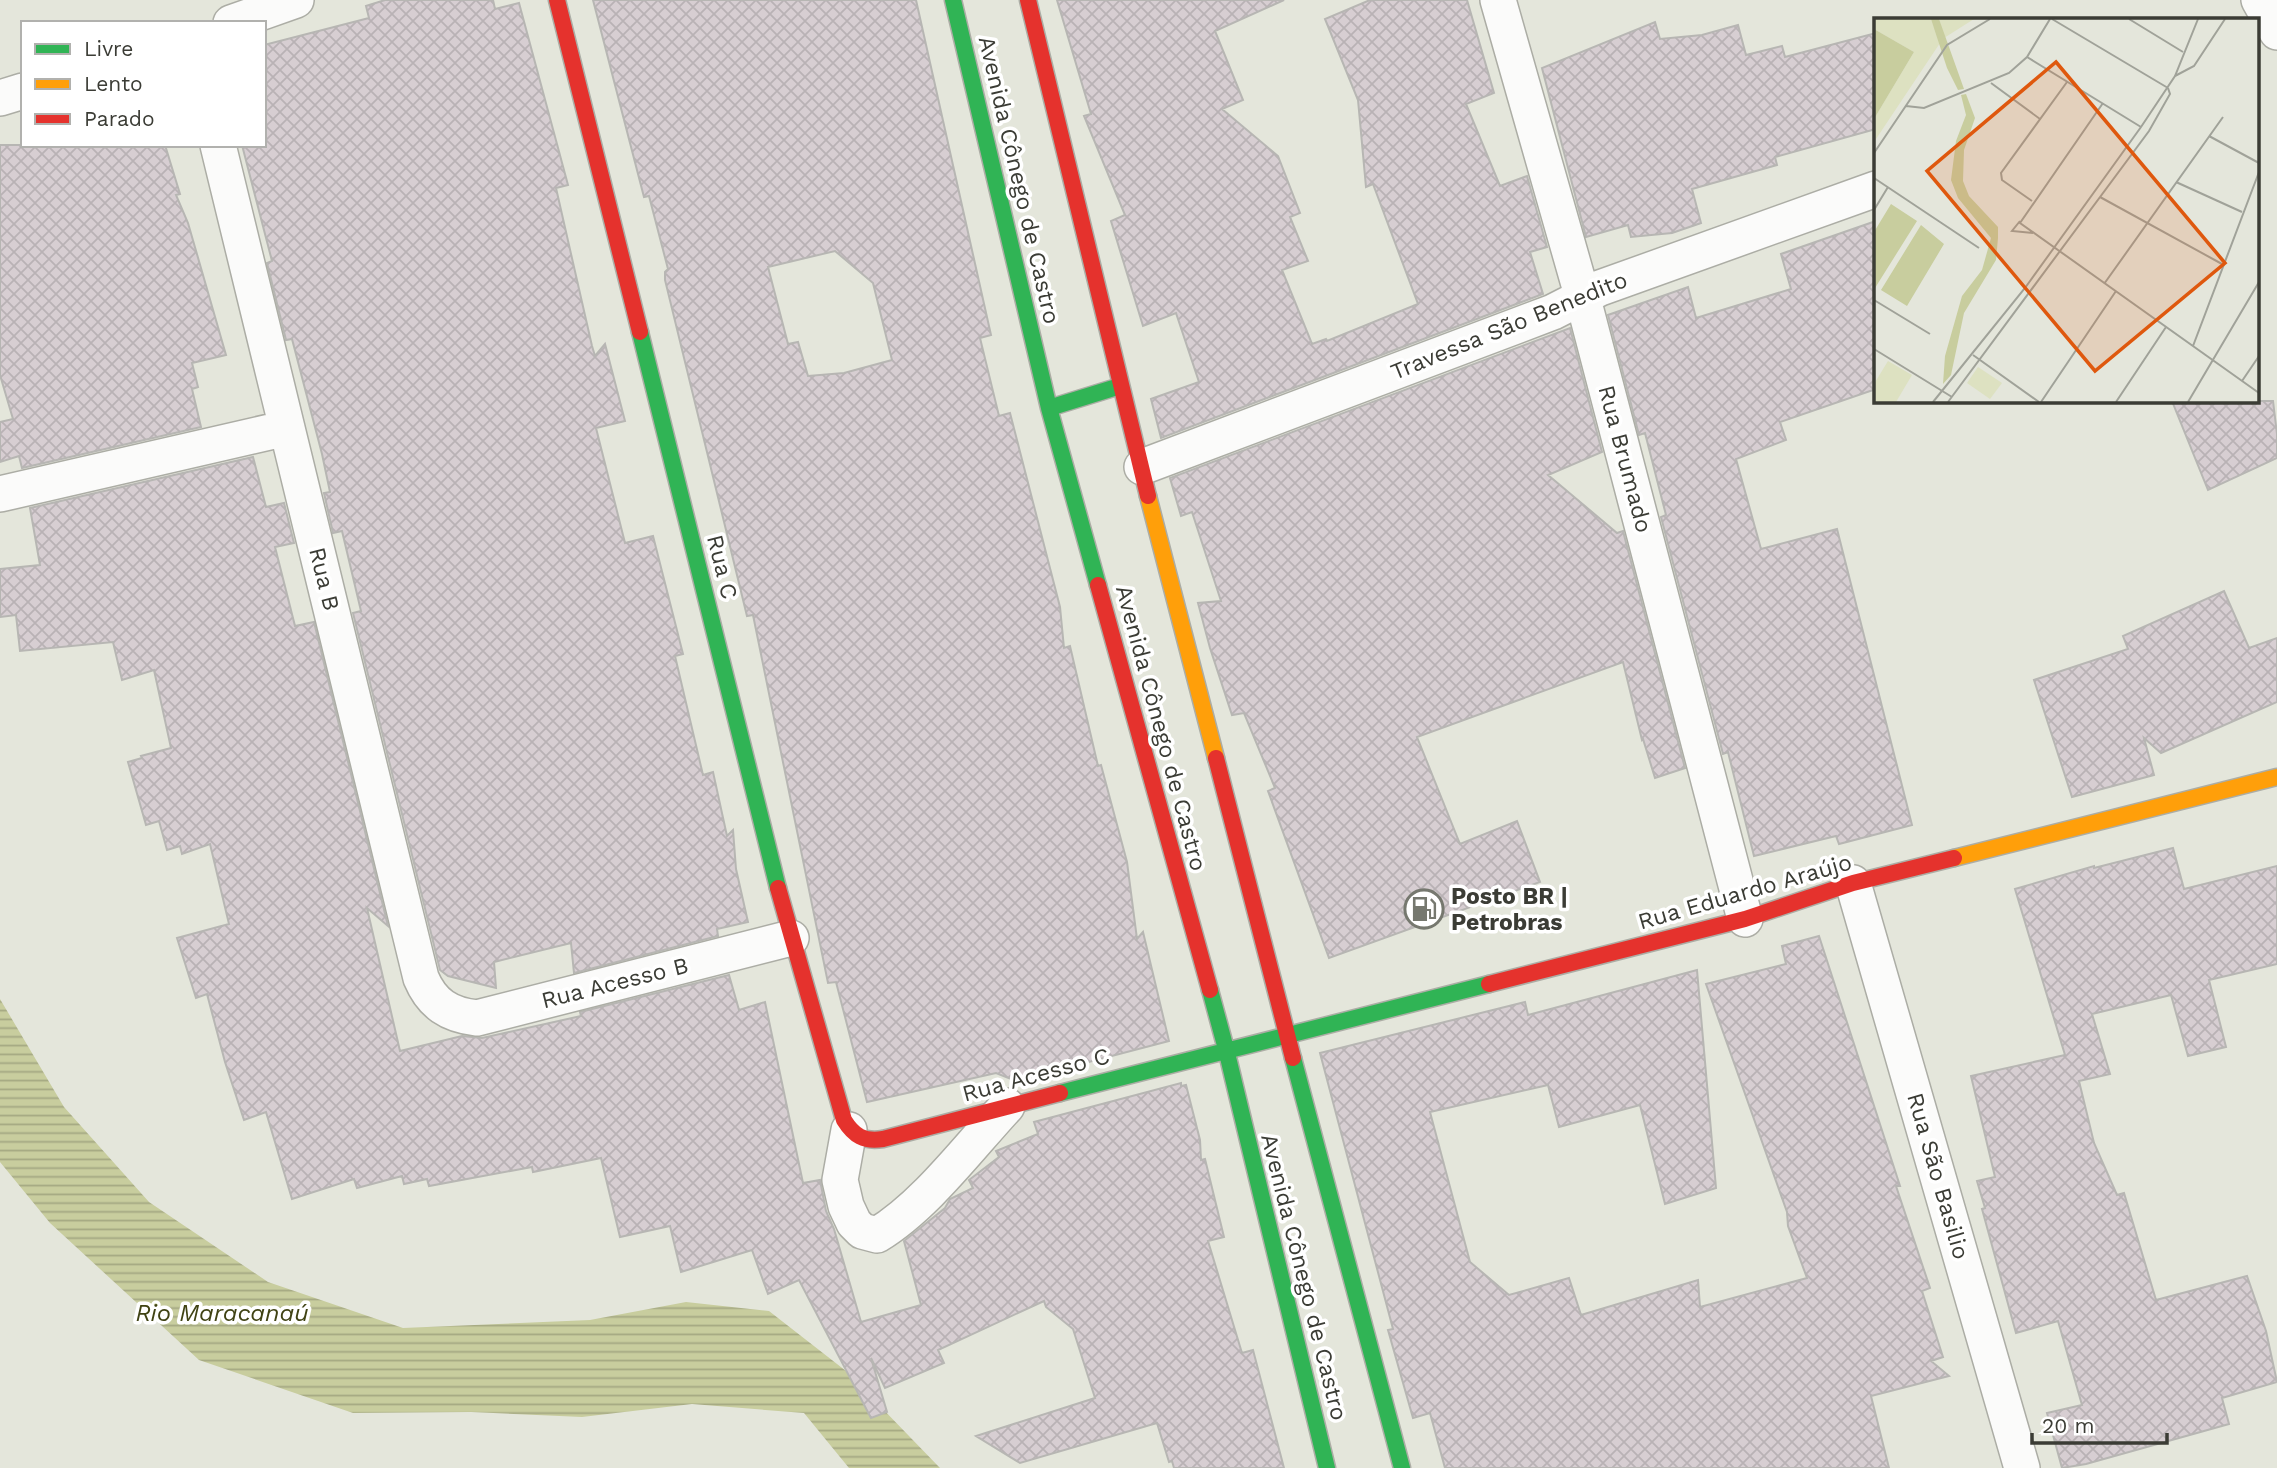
<svg xmlns="http://www.w3.org/2000/svg" width="2277" height="1468" font-family="'Work Sans',sans-serif">
<style>
.water{fill:url(#water-rules)}
.building{fill:url(#building-cross-hatch);stroke:#b7b6b3;stroke-width:2;fill-rule:evenodd}
.lines{fill:none;stroke-linecap:round;stroke-linejoin:round}
.street-casing{stroke:#acada5;stroke-width:38}
.fast-casing{stroke:#acada5;stroke-width:19}
.slow-casing{stroke:#acada5;stroke-width:19}
.jam-casing{stroke:#acada5;stroke-width:19}
.street{stroke:#fbfbfa;stroke-width:35}
.fast{stroke:#30b455;stroke-width:16}
.slow{stroke:#ff9f0a;stroke-width:16}
.jam{stroke:#e5322d;stroke-width:16}
.labels{text-anchor:middle;dominant-baseline:central;stroke-width:7;stroke-linejoin:round;paint-order:stroke}
.street-label{font-size:23px;fill:#3b3c35;stroke:#fff}
.poi-label{font-size:23px;font-weight:bold;fill:#3b3c35;stroke:#fff;text-anchor:start}
.water-label{font-size:24px;font-style:italic;fill:#404314;stroke:#fff}
.inset-road{fill:none;stroke:#a0a299;stroke-width:2}
.view{fill:#df580e;fill-opacity:0.15;stroke:#df580e;stroke-width:3.5}
.inset-edge{fill:none;stroke:#3b3c35;stroke-width:3.5}
</style>
<defs>
<pattern id="water-rules" width="6" height="5" patternUnits="userSpaceOnUse" patternTransform="scale(1.75)"><rect width="6" height="5" fill="#c8cd9e"/><path d="M0 2.5h6" fill="none" stroke="#a4a882"/></pattern>
<pattern id="building-cross-hatch" width="8" height="8" patternUnits="userSpaceOnUse" patternTransform="scale(1.75)"><rect width="8" height="8" fill="#d7ced2"/><path d="M0 0l8 8M0 8l8-8" fill="none" stroke="#b9b2b5"/></pattern>
</defs>
<rect width="100%" height="100%" fill="#e4e6db"/>
<path class="water" d="M0 999 64 1107 149 1202 268 1282 403 1328 590 1320 686 1302 769 1311 846 1371 940 1468H849L804 1413 692 1404 582 1417 471 1412 353 1413 199 1360 50 1223 0 1162Z"/>
<path class="building" d="M385 0H493L495 9 519 3 568 185 556 188 592 346 595 356 605 344 625 421 596 428 625 543 653 536 683 654 675 656 703 775 713 772 727 836 733 830 736 869 748 922 717 929 718 936 574 973 571 943 494 962 496 988 448 976 440 970 353 613 361 611 342 531 333 533 324 493 330 492 322 454 292 339 286 340 267 263 272 261 242 145H264V45L369 18 366 6Z
M593 0H916L991 335 980 338 999 416 1010 413 1060 607 1064 648 1070 646 1098 766 1101 765 1127 862 1137 939 1143 932 1169 1041 1016 1081 996 1073 867 1102 836 982 828 983 753 615 747 616 665 280V272L668 269 649 196 644 197ZM835 251 873 283 892 360 844 373 808 376 798 342 788 344 768 267Z
M1057 0H1284L1215 31 1243 100 1222 109 1278 156 1300 213 1290 217 1308 261 1282 270 1312 344 1326 339 1327 341 1418 304 1373 184 1366 187 1358 100 1325 19 1370 0H1467L1494 93 1466 104 1500 186 1527 176 1547 247 1530 252 1543 294 1161 438 1151 399 1199 382 1176 313 1143 326 1111 221 1125 215 1084 116 1091 114Z
M1655 22 1660 39 1702 35 1738 25 1746 55 1782 46 1785 57 1876 33V129L1775 157 1777 165 1692 189 1701 223 1672 233 1631 237 1628 225 1586 237 1542 68Z
M0 145H165L180 194 176 195 188 223 226 355 192 363 198 387 192 389 201 427 22 468 19 456 0 462V422L13 419 0 375Z
M1876 221V389L1780 422 1786 440 1736 459 1761 549 1837 529 1912 825 1839 844 1836 836 1754 856 1728 752 1723 754 1661 517 1666 515 1645 433 1639 435 1608 315 1688 287 1696 318 1791 289 1781 254Z
M1570 328 1602 452 1548 475 1617 533 1623 531 1685 768 1655 778 1643 739 1642 740 1623 662 1417 737 1460 844 1517 821 1540 882 1329 958 1268 791 1275 788 1244 713 1232 715 1210 648 1198 603 1221 601 1192 512 1181 516 1170 478Z
M2172 401H2273L2277 434V458L2208 490Z
M253 457 266 507 284 503 294 543 275 547 295 626 314 622 388 926 367 908 400 1051 462 1036 482 1038 581 1016 580 1012 729 975 739 1010 765 1002 803 1183 820 1180 826 1211 834 1229 861 1322 921 1305 904 1241 945 1208 950 1199 973 1188 969 1180 999 1157 996 1151 1038 1134 1034 1122 1181 1083V1086L1186 1085 1200 1140 1201 1160 1205 1159 1224 1237 1208 1241 1242 1353 1253 1350 1284 1468H1174L1172 1461 1169 1462 1157 1423 1020 1463 976 1436 1095 1398 1073 1329 1046 1307 1044 1301 938 1350 944 1363 885 1388 871 1358 887 1412 871 1418 799 1280 768 1294 752 1250 681 1272 670 1226 620 1237 601 1158 533 1172 532 1167 429 1186 427 1179 404 1184 402 1176 357 1188 354 1179 292 1199 266 1112 244 1120 225 1062 207 994 196 998 177 938 229 924 210 844 182 854 180 846 167 850 159 821 146 825 128 762 142 758 141 756 171 748 154 670 122 680 113 642 20 651 16 615 0 617V569L40 565 30 508Z
M2224 591 2249 648 2277 638V702L2161 753 2144 738 2154 775 2072 797 2034 680 2128 649 2123 636Z
M2173 848 2184 889 2277 866V964L2209 980 2226 1047 2188 1056 2171 995 2092 1014 2110 1074 2079 1081 2094 1143 2117 1195 2124 1193 2156 1300 2247 1276 2266 1331 2277 1382 2222 1398 2229 1424 2086 1464 2062 1468 2047 1413 2082 1405 2058 1321 2016 1333 1982 1209 1985 1208 1977 1181 1995 1177 1971 1076 2065 1055 2015 889 2094 866V868Z
M1819 936 1900 1186H1896L1930 1288 1922 1291 1943 1357 1931 1361 1949 1376 1871 1396 1889 1468H1445L1430 1413 1413 1418 1388 1330 1393 1329 1320 1053 1525 1002 1528 1015 1697 970 1716 1188 1665 1204 1640 1105 1559 1127 1548 1085 1430 1112 1470 1262 1509 1295 1569 1278 1581 1315 1698 1280 1700 1307 1807 1278 1788 1226 1787 1212 1706 984 1786 964 1782 946Z"/>
<g class="lines">
<g class="street-casing">
<path id="street" d="M1498 0 1582 295 1745 919
M2259 0 2277 32
M231 23 296 0
M0 98 23 91
M218 145 421 978C432 1004 449 1015 477 1018L791 938
M1142 467 1553 312 1600 288 1876 189
M0 494 287 428
M1853 883 2022 1468
M849 1130 840 1180 846 1206 854 1223 862 1231 877 1235C925 1206 968 1148 1007 1106"/>
</g>
<g class="fast-casing">
<path id="fast" d="M953 0 1049 408 1098 585
M640 332 778 888
M1049 408 1120 386
M1210 990 1226 1049 1327 1468
M1293 1058 1402 1468
M1060 1093 1489 984"/>
</g>
<g class="slow-casing">
<path id="slow" d="M1148 496 1216 758
M1954 858 2277 777"/>
</g>
<g class="jam-casing">
<path id="jam" d="M557 0 640 332
M1028 0 1148 496
M1098 585 1210 990
M1216 758 1293 1058
M778 888 844 1120C854 1136 864 1142 883 1139L1060 1093
M1489 984 1745 919 1853 883 1954 858"/>
</g>
<use href="#street" class="street"/>
<use href="#fast" class="fast"/>
<use href="#slow" class="slow"/>
<use href="#jam" class="jam"/>
</g>
<defs>
<g id="fuel-ring" transform="scale(2.0125)"><circle r="9.5" fill="#fff" stroke="#76786f" stroke-width="1.5"/><path d="M-5.5-6h7V0h2V4h1.3V-2.5L3-4.5l.8-.8L6-3V5H2.5V1h-1V6h-7ZM-4.2-4.7v3.2H.2V-4.7Z" fill="#76786f"/></g>
</defs>
<g fill-rule="evenodd">
<use href="#fuel-ring" x="1424" y="909"/>
</g>
<g class="labels">
<g class="street-label">
<text transform="translate(1019 180) rotate(77)">Avenida Cônego de Castro</text>
<text transform="translate(1509 326) rotate(-22)">Travessa São Benedito</text>
<text transform="translate(1625 459) rotate(75)">Rua Brumado</text>
<text transform="translate(722 567) rotate(76)">Rua C</text>
<text transform="translate(324 579) rotate(76)">Rua B</text>
<text transform="translate(1161 728) rotate(75)">Avenida Cônego de Castro</text>
<text transform="translate(1745 892) rotate(-16)">Rua Eduardo Araújo</text>
<text transform="translate(615 983) rotate(-14)">Rua Acesso B</text>
<text transform="translate(1036 1075) rotate(-15)">Rua Acesso C</text>
<text transform="translate(1938 1176) rotate(74)">Rua São Basilio</text>
<text transform="translate(1304 1277) rotate(76)">Avenida Cônego de Castro</text>
</g>
<g class="poi-label">
<text x="1451" y="896">Posto BR |<tspan x="1451" dy="26">Petrobras</tspan></text>
</g>
<g class="water-label">
<text x="222" y="1313">Rio Maracanaú</text>
</g>
</g>
<g transform="translate(1874 18)">
<rect width="385" height="385" fill="#e4e6db"/>
<path d="M14 343 38 357 22 384H0V366ZM104 349 128 365 116 381 93 365Z" fill="#dde1c1"/>
<path d="M0 1H57L66 25 0 124V101L40 34 0 11ZM65 1H100L70 20Z" fill="#dde1c1"/>
<path d="M57 1H65L90 71 84 72 73 50ZM0 11 40 34 0 101ZM92 76 101 100 90 132 89 163 95 178 124 209V220L122 242 90 295 77 357 69 366 71 338 88 278 108 252 117 220 84 180 77 162 82 123 92 97 87 77ZM17 186 43 203 1 270 0 214ZM47 207 70 226 33 288 7 272Z" fill="#c8cd9e"/>
<path class="inset-road" d="M178 1 294 70M255 1 309 34M153 39 267 109M301 58 320 48 351 1M117 65 166 101M229 85 146 205 385 375M32 88 50 90 135 55 153 39 176 1M335 118 385 145M0 135 73 27 116 1M0 160 105 230M302 164 368 194M226 179 348 246M158 183 128 162 127 155 193 64M0 192 14 169M146 203 138 213 159 215M230 266 349 99M0 282 56 316M319 328 385 154M0 331 78 379M99 337 165 384M368 363 385 338M59 384 151 270 267 109 301 58 324 1M74 384 275 113 296 76 294 70M167 384 242 273M242 384 292 309M314 384 385 264"/>
<path class="view" d="M182 44 351 245 221 353 53 153Z"/>
<rect width="385" height="385" class="inset-edge"/>
</g>
<rect x="21" y="21" width="245" height="126" fill="#ffffff" stroke="#b1b1ae" stroke-width="2"/>
<rect x="35" y="44" width="35" height="10" fill="#30b455" stroke="#b1b1ae" stroke-width="2"/>
<text x="84" y="56" font-size="21" fill="#3b3c35">Livre</text>
<rect x="35" y="79" width="35" height="10" fill="#ff9f0a" stroke="#b1b1ae" stroke-width="2"/>
<text x="84" y="91" font-size="21" fill="#3b3c35">Lento</text>
<rect x="35" y="114" width="35" height="10" fill="#e5322d" stroke="#b1b1ae" stroke-width="2"/>
<text x="84" y="126" font-size="21" fill="#3b3c35">Parado</text>
<path d="M2032 1433v10h135v-10" fill="none" stroke="#3b3c35" stroke-width="3.5"/>
<text x="2042" y="1433" font-size="21" fill="#3b3c35" stroke="#ffffff" stroke-width="5" paint-order="stroke">20 m</text>
</svg>
